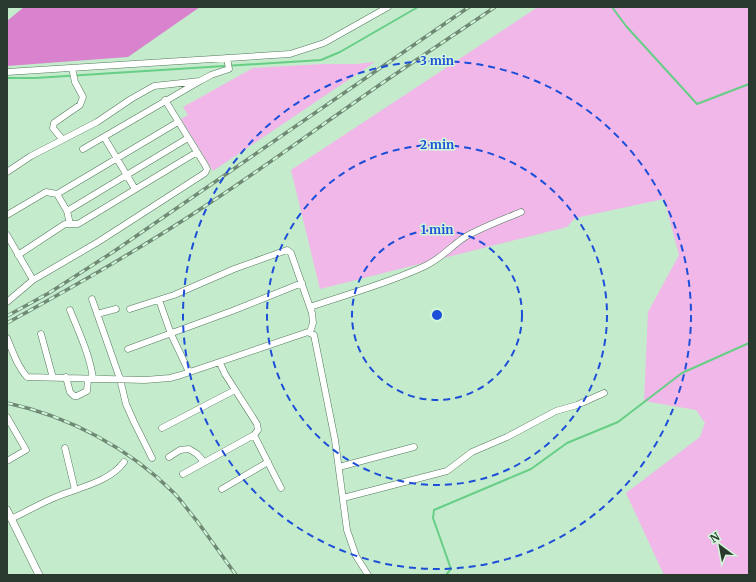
<svg xmlns="http://www.w3.org/2000/svg" width="756" height="582" font-family="Merriweather,serif">
<style>
.green{fill:#f1b7e9}
.forest{fill:#d983cf}
.lines{fill:none;stroke-linecap:round;stroke-linejoin:round}
.stream{stroke:#66ce85;stroke-width:2}
.minor-casing{stroke:#55785d;stroke-width:7}
.tertiary-casing{stroke:#55785d;stroke-width:8}
.minor{stroke:#fff;stroke-width:6}
.tertiary{stroke:#fff;stroke-width:7}
.rail-casing{stroke:#6f8975;stroke-width:3.5}
.rail{stroke:#d1f8d9;stroke-width:2;stroke-dasharray:6;stroke-linecap:butt}
.ring{fill:none;stroke:#1d4ed8;stroke-width:2;stroke-dasharray:7 5}
.centre{fill:#1d4ed8;stroke:#d1f8d9;stroke-width:2}
.ring-label{font-size:12px;text-anchor:middle;font-weight:bold;fill:#1d4ed8;stroke:#d1f8d9;stroke-width:3;stroke-linejoin:round;paint-order:stroke}
</style>
<rect width="100%" height="100%" fill="#c4ebcc"/>
<path class="green" d="M538 7H749V575H664L626 493 700 437 705 423 696 410 644 401 648 312 679 255 664 199 575 218 567 227 320 289 291 170Z
M375 62 213 171 181 119 188 115 183 107 253 68 322 64H356Z"/>
<path class="forest" d="M24 7H200L128 57 7 66V21Z"/>
<g class="lines">
<path class="stream" d="M612 7 626 26 697 104 749 84
M7 78H35L321 60 340 52 418 7
M446 575 451 569 433 518 434 510 531 469 567 443 618 422 682 373 749 343"/>
<g class="minor-casing">
<path id="minor" d="M7 72 290 54 324 43 388 7
M104 137 135 189
M62 139 53 128 54 123 80 105 83 97 75 82 72 68
M83 149 200 81 211 75 229 69 227 58
M7 172 31 156 97 122 131 99 154 86 200 81
M57 194 67 211 70 224
M67 211 188 138
M7 215 46 192 57 194 178 122
M7 235 33 280 7 302
M18 255 65 224H78L197 152
M33 280 98 242 205 173 207 169 205 165 165 100
M92 299 120 379 126 404 134 422 152 458
M159 300 171 334 189 372
M310 307C348 294 389 283 425 266 442 258 451 246 465 237 483 227 502 220 521 212
M130 309 174 295 234 269 287 250 291 253 312 313 313 323 310 332
M70 310C79 333 90 355 93 379
M97 314 116 309
M41 334 53 378
M7 338C13 352 17 366 27 377L145 380 170 378 181 375 308 332 314 335 335 440 347 530 356 556 368 575
M128 349 232 311 302 283
M220 363 225 374 257 424 258 430 254 435 281 488
M66 377 70 392 74 396H77L87 391 88 379
M7 417 26 450 7 461
M162 428 235 390
M65 448 75 490
M169 457 180 450 189 449 197 454 204 462
M339 467 414 447
M183 474 254 435
M222 489 268 462
M343 498 447 471 472 452 507 437 556 411 577 405 604 393
M11 519C26 512 41 503 56 497 77 488 110 482 124 462"/>
</g>
<g class="tertiary-casing">
<path id="tertiary" d="M7 510 39 575"/>
</g>
<use href="#minor" class="minor"/>
<use href="#tertiary" class="tertiary"/>
<g class="rail-casing">
<path id="rail" d="M7 316 49 293 113 252 469 7
M7 323C73 287 139 250 202 208 255 174 306 136 358 100 403 68 450 38 495 7
M7 403C68 416 129 448 174 493 182 501 189 512 197 521 210 539 223 557 236 575"/>
</g>
<use href="#rail" class="rail"/>
</g>
<g class="ring">
<circle cx="437" cy="315" r="85"/>
<circle cx="437" cy="315" r="170"/>
<circle cx="437" cy="315" r="254"/>
</g>
<circle cx="437" cy="315" r="6" class="centre"/>
<g class="ring-label">
<text x="437" y="65">3 min</text>
<text x="437" y="149">2 min</text>
<text x="437" y="234">1 min</text>
</g>
<rect width="756" height="582" fill="none" stroke="#2a392d" stroke-width="16"/>
<g transform="translate(720 546) rotate(328)" stroke="#d1f8d9" stroke-width="3" paint-order="stroke">
<path d="M0-3L7 15L0 10L-7 15Z" fill="#2a392d"/>
<text y="-6" font-size="11" font-weight="bold" text-anchor="middle" fill="#2a392d">N</text>
</g>
</svg>
